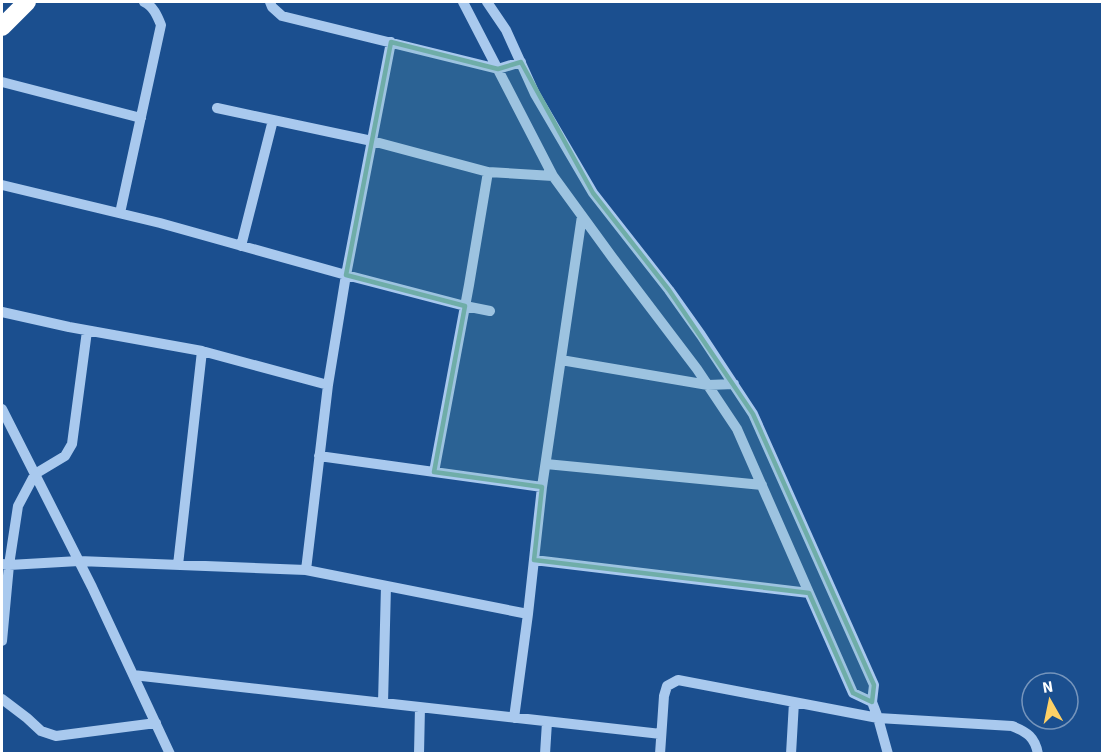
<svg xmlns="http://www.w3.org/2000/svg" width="1104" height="755" font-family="'Source Sans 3',sans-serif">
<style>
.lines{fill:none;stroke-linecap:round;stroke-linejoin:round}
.minor{stroke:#a9c9ee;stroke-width:10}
.highway{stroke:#fff;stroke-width:18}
.marked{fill:#6fada8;fill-opacity:0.2;stroke:#6fada8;stroke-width:4.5;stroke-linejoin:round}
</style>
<rect width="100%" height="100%" fill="#1b4f8f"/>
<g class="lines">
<path class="minor" d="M270 2 272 7 282 16 498 69 521 62
M463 2 553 176 612 257 697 369 737 429 853 693 872 702
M487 2 506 30 535 94 593 193 669 290 701 335 753 414 874 685 872 702 878 718 1012 726C1027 732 1035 737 1038 754
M2 82 141 118
M217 108 372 141 488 172 553 176
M2 185 160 223 346 275 465 306 490 311
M120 213 161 25C157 15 153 6 144 2
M241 246 273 120
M2 312 69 327 202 351 328 385
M561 360 708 385 734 384
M2 409 92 587 170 754
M319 456 542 487
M546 464 762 485
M434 472 469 285 488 172
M534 560 809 593
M2 564 9 565 79 561 306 570 528 614
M178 565 202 351
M306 570 328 385 346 275 391 42
M2 641 9 565 18 506 35 474 65 456 72 444 87 331
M133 675 661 734
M2 699 27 718 41 731 56 736 156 723
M383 703 386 586
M514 718 528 614 542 487 582 216
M419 754 420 707
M545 754 547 722
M660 754 664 696 667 686 678 680 878 718 888 754
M791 754 794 702"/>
<path class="highway" d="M2 27 27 2"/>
</g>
<path class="marked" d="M391 42 498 69 521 62 593 193 669 290 753 414 874 685 872 702 853 693 809 593 534 560 542 487 434 472 465 306 346 275Z"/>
<rect width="1104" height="755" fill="none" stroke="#ffffff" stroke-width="6"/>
<g transform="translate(1050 701) rotate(351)"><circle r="28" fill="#1b4f8f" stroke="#7695bc" stroke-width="1.5"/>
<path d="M0-4.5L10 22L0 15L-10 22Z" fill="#ffd166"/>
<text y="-9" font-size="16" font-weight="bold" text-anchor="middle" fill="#ffffff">N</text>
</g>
</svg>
